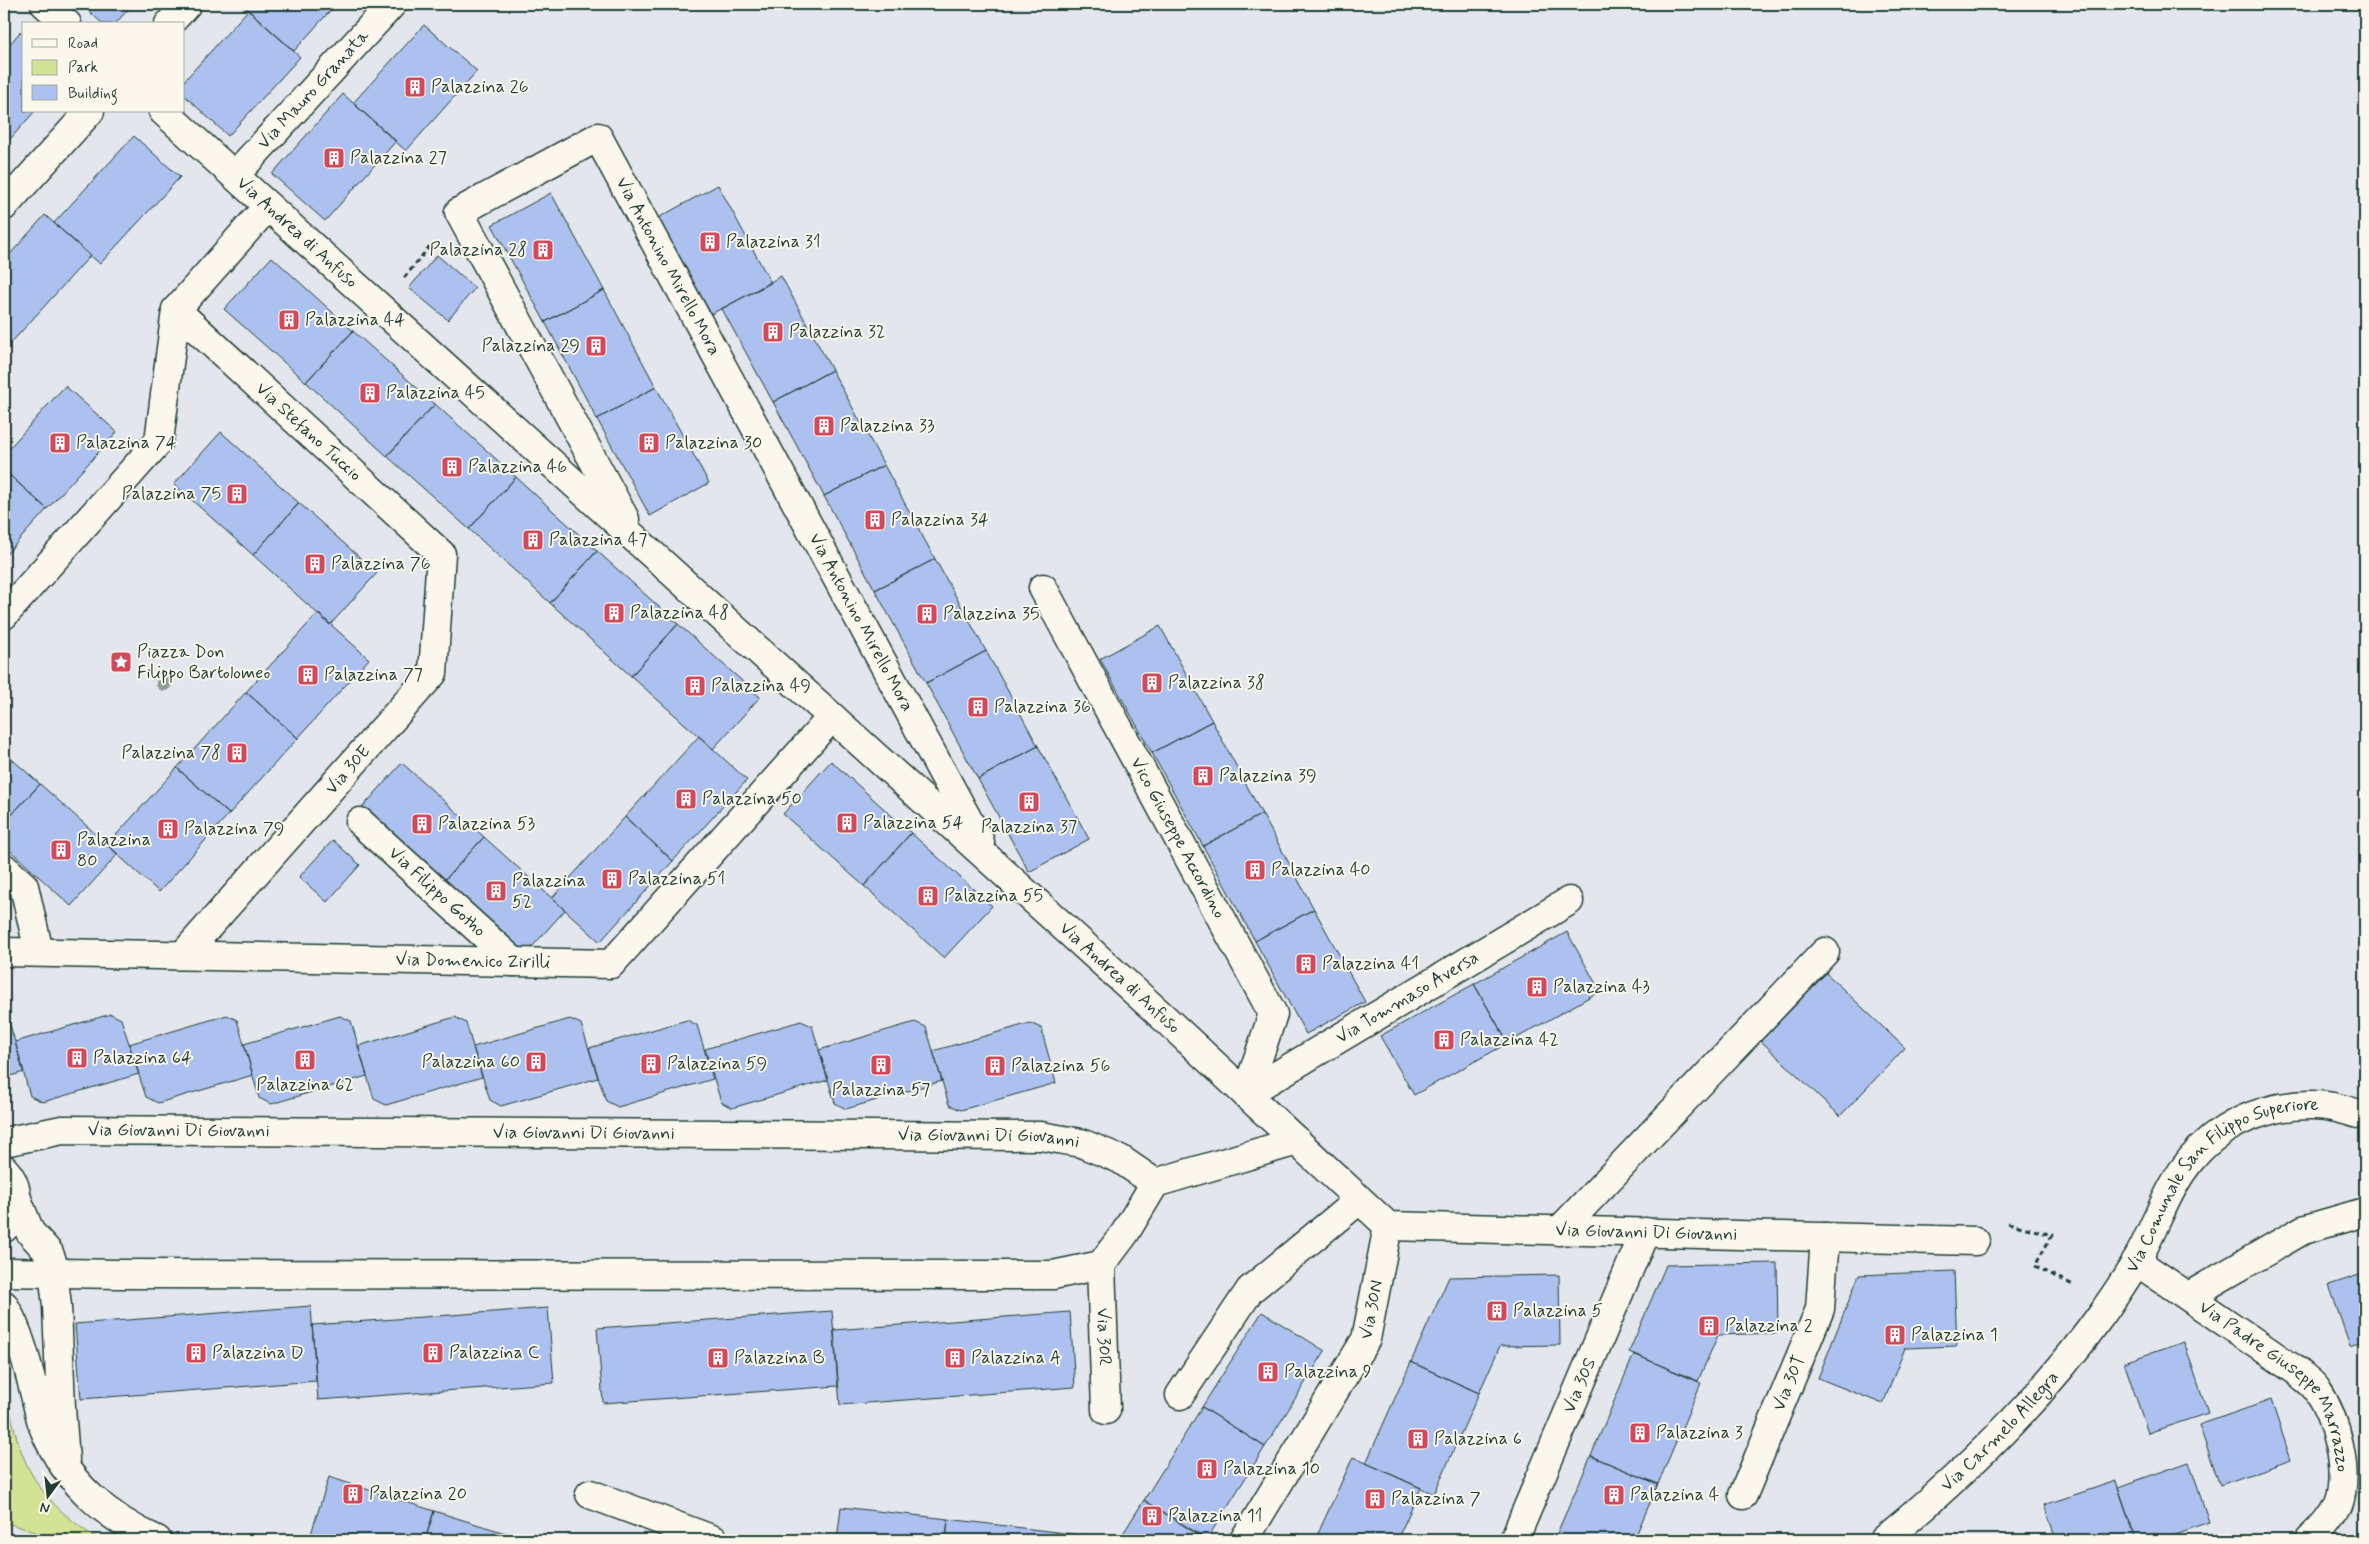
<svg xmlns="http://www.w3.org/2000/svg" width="2369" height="1544" font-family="Mynerve,sans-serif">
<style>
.green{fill:#d3e295;stroke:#799064}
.building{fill:#acc1ef;stroke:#1f3d34}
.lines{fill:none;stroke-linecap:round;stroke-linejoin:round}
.minor-casing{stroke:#1f3d34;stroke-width:31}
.path{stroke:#1f3d34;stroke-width:3;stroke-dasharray:5 4;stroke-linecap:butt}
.minor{stroke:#fbf7ec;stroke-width:28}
.tree{fill:#8b9c92}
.labels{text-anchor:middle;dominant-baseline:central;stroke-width:4;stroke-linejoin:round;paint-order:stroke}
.poi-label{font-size:18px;fill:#1f3d34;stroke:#fbf7ec;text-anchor:start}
.street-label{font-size:18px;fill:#1f3d34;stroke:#fbf7ec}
</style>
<rect width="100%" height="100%" fill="#e3e7ed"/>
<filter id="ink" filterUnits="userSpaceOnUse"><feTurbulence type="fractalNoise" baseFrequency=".02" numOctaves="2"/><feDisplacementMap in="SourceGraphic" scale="10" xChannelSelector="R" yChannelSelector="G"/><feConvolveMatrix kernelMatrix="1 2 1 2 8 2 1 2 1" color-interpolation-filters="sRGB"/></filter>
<g filter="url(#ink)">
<path class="green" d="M4 1360C7 1376 7 1393 10 1409 22 1474 45 1504 99 1540H59L4 1522Z"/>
<path class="building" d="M81 4H133L115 24H103Z
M242 4H336L294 51Z
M248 10 300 57 228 136 184 95V81Z
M424 25 477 71 406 151 353 103Z
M20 32 24 35V111H35L4 146V51Z
M343 94 396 141 325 221 272 174Z
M134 136 180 177 100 264 54 223Z
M718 185 771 283 711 314 658 218Z
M551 193 604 290 545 322 492 225Z
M45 215 90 256 10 344 4 339V261Z
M437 255 475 288 448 320 409 288Z
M272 257 353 331 306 382 224 309Z
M781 276 832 370 773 402 722 309Z
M604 290 656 387 597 419 545 322Z
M353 331 435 404 387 456 306 382Z
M832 370 884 465 824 496 773 402Z
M65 386 117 432 47 509 4 470V454Z
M656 387 709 483 650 516 597 419Z
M435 404 516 477 469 529 387 456Z
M221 432 299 503 253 555 174 484Z
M884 465 935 559 875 590 824 496Z
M4 470 47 509 4 557Z
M516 477 597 551 550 603 469 529Z
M299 503 377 573 330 625 253 555Z
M597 551 678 624 631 676 550 603Z
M935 559 986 651 926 683 875 590Z
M318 613 369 659 298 738 246 692Z
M678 624 760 697 713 749 631 676Z
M1160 626 1212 721 1152 753 1100 659Z
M986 651 1038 746 978 779 926 683Z
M246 692 298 738 229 814 177 768Z
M1212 721 1262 814 1203 846 1152 753Z
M699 736 747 780 673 861 625 817Z
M1038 746 1089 839 1029 872 978 779Z
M4 752 40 784 4 823Z
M831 761 911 833 864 886 783 814Z
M402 763 484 837 441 884 359 811Z
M177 768 229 814 159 892 107 845Z
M40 784 118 854 71 906 4 845V823Z
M1262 814 1314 909 1255 941 1203 846Z
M625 817 673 861 600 942 552 898Z
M911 833 992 906 944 958 864 886Z
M484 837 565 910 523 957 441 884Z
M333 840 360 865 327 902 299 877Z
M1314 909 1365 1002 1306 1034 1255 941Z
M1567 932 1600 991 1508 1043 1474 984Z
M1826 973 1905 1048 1840 1116 1761 1041Z
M1474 984 1508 1043 1414 1095 1380 1036Z
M111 1014 121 1019 139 1074 43 1102 30 1096 15 1042Z
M227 1015 237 1020 253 1075 158 1103 146 1097 129 1044Z
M4 1016 8 1018 24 1072 4 1078Z
M340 1016 351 1021 367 1076 271 1104 259 1098 244 1044Z
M455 1017 466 1023 482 1077 386 1105 374 1099 358 1046Z
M570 1019 581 1024 598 1078 501 1106 490 1100 473 1047Z
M687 1020 697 1025 713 1079 618 1107 606 1101 589 1048Z
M801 1021 812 1026 828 1080 732 1108 721 1102 705 1049Z
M915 1022 926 1027 942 1081 846 1109 835 1103 819 1050Z
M1030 1023 1041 1028 1056 1083 961 1110 949 1105 933 1051Z
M1777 1263 1778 1333 1718 1335 1698 1381 1629 1352 1666 1265Z
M1954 1271 1957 1346 1905 1348 1883 1404 1818 1378 1859 1275Z
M2365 1273V1340L2350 1346 2329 1285Z
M1559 1275 1560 1345 1500 1346 1479 1393 1411 1362 1449 1277Z
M311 1306 316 1381 81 1399 75 1324Z
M548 1308 554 1383 318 1400 312 1325Z
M832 1311 838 1386 603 1403 597 1328Z
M1070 1312 1075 1387 840 1405 834 1330Z
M1262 1312 1325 1351 1265 1447 1202 1407Z
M2184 1342 2208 1413 2148 1433 2124 1362Z
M1634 1354 1701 1383 1658 1484 1591 1456Z
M1411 1362 1479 1393 1434 1494 1366 1463Z
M2271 1400 2291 1460 2220 1485 2199 1425Z
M1202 1407 1265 1447 1207 1539 1144 1500Z
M1591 1456 1658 1484 1634 1540H1554Z
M1353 1457 1421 1488 1397 1540H1315Z
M2189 1462 2209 1522 2157 1540H2136L2118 1487Z
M329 1477 434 1511 425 1540H309Z
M2116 1481 2136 1540H2056L2044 1505Z
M1144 1500 1206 1540H1055L1056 1532 1119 1540Z
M841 1507 948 1519 946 1540H837Z
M434 1511 528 1540H425Z
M948 1519 1056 1532 1055 1540H946Z"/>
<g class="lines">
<g class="minor-casing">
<g id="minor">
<path d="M45 4 67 24"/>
<path d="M169 24 187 4"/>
<path id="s1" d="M163 111 1162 1016 1388 1226 1975 1241"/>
<path id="s2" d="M235 175 392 4"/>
<path d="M4 206 90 111"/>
<path id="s3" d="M176 310 441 554 433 673 183 955"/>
<path d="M176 310 268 206"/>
<path id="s4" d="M625 519 459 212 598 137 980 842"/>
<path id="s5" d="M1043 588 1273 1014 1246 1094"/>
<path d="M4 615 159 441 176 310"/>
<path id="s6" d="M360 822 514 962"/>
<path d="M4 868 24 886 39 952"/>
<path id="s7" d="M4 952 611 964 832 717"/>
<path id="s8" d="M1246 1094 1569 901"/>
<path id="s9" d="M4 1142 62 1130 1041 1136 1081 1143 1120 1159 1155 1183"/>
<path d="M4 1169C20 1186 21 1211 4 1228"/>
<path d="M17 1199 30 1232 49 1253 52 1261 57 1306 61 1408 65 1459"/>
<path d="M1559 1231 1825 952"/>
<path id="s10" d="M2136 1261 2298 1372C2304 1378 2313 1383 2317 1390 2336 1418 2350 1472 2338 1504 2332 1518 2321 1530 2310 1540"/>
<path id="s11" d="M1101 1265 1106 1410"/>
<path d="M4 1272 119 1274 1053 1275 1101 1265 1125 1233 1155 1183 1297 1141"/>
<path d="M2189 1296 2303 1230 2365 1212"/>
<path d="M4 1305C20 1333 27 1363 35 1395 38 1406 40 1420 45 1431 66 1482 108 1519 157 1540"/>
<path d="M1180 1395 1250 1290 1359 1200"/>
<path d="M590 1494 714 1540"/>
<path id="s12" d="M1743 1495 1820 1309 1825 1237"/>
<path id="s13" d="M1244 1540 1366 1339 1388 1226"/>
<path id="s14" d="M1514 1540 1645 1232"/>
<path id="s15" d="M1884 1540C1965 1473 2043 1398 2104 1311 2115 1295 2127 1278 2137 1260 2164 1211 2173 1163 2224 1130 2249 1114 2283 1104 2314 1105 2331 1105 2349 1111 2365 1116"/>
</g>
</g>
<path class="path" d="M404 278 430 246 435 245
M2008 1223 2052 1235 2035 1266 2075 1286"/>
<use href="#minor" class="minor"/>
</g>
<circle class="tree" cx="164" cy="683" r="8"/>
</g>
<defs>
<g id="building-square" transform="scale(1.125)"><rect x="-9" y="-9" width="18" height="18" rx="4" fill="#d1495b" stroke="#fbf7ec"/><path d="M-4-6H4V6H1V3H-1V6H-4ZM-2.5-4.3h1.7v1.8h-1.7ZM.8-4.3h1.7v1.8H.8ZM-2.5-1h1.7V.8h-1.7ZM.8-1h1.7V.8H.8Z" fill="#fff"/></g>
<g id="sight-square" transform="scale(1.125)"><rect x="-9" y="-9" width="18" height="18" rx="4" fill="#d1495b" stroke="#fbf7ec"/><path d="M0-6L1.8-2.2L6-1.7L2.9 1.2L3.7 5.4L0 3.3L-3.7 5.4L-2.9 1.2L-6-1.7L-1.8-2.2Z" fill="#fff"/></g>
</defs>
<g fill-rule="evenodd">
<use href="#building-square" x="415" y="87"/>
<use href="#building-square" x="334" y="158"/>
<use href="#building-square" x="710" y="242"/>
<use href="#building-square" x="543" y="250"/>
<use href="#building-square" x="289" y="320"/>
<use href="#building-square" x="773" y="332"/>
<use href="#building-square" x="596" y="346"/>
<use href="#building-square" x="370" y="393"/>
<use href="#building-square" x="824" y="426"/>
<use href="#building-square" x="60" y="443"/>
<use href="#building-square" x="649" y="443"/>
<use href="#building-square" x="452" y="467"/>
<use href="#building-square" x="237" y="494"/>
<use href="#building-square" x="875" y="520"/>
<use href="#building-square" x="533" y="540"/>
<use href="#building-square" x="315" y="564"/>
<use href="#building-square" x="614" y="613"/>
<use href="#building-square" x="927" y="614"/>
<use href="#sight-square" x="121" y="662"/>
<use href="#building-square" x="308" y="675"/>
<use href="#building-square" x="1152" y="683"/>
<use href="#building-square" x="695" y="686"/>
<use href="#building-square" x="978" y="707"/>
<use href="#building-square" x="237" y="753"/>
<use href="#building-square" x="1203" y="776"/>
<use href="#building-square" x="686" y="799"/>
<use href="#building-square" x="1029" y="802"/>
<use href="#building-square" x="847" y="823"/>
<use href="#building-square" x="422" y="824"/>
<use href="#building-square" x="168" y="829"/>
<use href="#building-square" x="61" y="850"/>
<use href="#building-square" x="1255" y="870"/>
<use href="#building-square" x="612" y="879"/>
<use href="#building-square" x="496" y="891"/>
<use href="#building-square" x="928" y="896"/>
<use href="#building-square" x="1306" y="964"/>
<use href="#building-square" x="1537" y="987"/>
<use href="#building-square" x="1444" y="1040"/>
<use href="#building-square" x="77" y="1058"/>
<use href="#building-square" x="305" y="1060"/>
<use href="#building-square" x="536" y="1062"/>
<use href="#building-square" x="651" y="1064"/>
<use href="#building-square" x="881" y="1065"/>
<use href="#building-square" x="995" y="1066"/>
<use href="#building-square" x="1497" y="1311"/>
<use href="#building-square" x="1709" y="1326"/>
<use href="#building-square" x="1895" y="1335"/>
<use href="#building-square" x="196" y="1353"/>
<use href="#building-square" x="433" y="1353"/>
<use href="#building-square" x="718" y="1358"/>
<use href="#building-square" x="955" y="1358"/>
<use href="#building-square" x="1268" y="1372"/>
<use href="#building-square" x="1640" y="1433"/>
<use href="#building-square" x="1418" y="1439"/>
<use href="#building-square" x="1207" y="1469"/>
<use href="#building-square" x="353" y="1494"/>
<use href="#building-square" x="1614" y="1495"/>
<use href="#building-square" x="1375" y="1499"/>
<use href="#building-square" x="1152" y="1516"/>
</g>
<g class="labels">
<g class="poi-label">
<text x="431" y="87">Palazzina 26</text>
<text x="350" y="158">Palazzina 27</text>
<text x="726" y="242">Palazzina 31</text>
<text x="527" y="250" text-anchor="end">Palazzina 28</text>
<text x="305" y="320">Palazzina 44</text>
<text x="789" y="332">Palazzina 32</text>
<text x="580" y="346" text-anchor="end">Palazzina 29</text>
<text x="386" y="393">Palazzina 45</text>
<text x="840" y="426">Palazzina 33</text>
<text x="76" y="443">Palazzina 74</text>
<text x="665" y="443">Palazzina 30</text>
<text x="468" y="467">Palazzina 46</text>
<text x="221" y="494" text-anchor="end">Palazzina 75</text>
<text x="891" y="520">Palazzina 34</text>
<text x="549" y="540">Palazzina 47</text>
<text x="331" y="564">Palazzina 76</text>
<text x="630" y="613">Palazzina 48</text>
<text x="943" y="614">Palazzina 35</text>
<text x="137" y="652">Piazza Don<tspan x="137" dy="21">Filippo Bartolomeo</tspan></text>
<text x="324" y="675">Palazzina 77</text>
<text x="1168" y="683">Palazzina 38</text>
<text x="711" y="686">Palazzina 49</text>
<text x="994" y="707">Palazzina 36</text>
<text x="221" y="753" text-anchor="end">Palazzina 78</text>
<text x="1219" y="776">Palazzina 39</text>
<text x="702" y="799">Palazzina 50</text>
<text x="863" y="823">Palazzina 54</text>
<text x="438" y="824">Palazzina 53</text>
<text x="1029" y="827" text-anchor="middle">Palazzina 37</text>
<text x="184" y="829">Palazzina 79</text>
<text x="77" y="840">Palazzina<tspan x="77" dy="21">80</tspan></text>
<text x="1271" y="870">Palazzina 40</text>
<text x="628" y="879">Palazzina 51</text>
<text x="512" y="881">Palazzina<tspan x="512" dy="21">52</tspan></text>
<text x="944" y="896">Palazzina 55</text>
<text x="1322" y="964">Palazzina 41</text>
<text x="1553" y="987">Palazzina 43</text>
<text x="1460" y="1040">Palazzina 42</text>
<text x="93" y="1058">Palazzina 64</text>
<text x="520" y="1062" text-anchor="end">Palazzina 60</text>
<text x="667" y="1064">Palazzina 59</text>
<text x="1011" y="1066">Palazzina 56</text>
<text x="305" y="1085" text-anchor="middle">Palazzina 62</text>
<text x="881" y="1090" text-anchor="middle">Palazzina 57</text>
<text x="1513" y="1311">Palazzina 5</text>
<text x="1725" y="1326">Palazzina 2</text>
<text x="1911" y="1335">Palazzina 1</text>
<text x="212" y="1353">Palazzina D</text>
<text x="449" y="1353">Palazzina C</text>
<text x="734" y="1358">Palazzina B</text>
<text x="971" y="1358">Palazzina A</text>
<text x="1284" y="1372">Palazzina 9</text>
<text x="1656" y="1433">Palazzina 3</text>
<text x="1434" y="1439">Palazzina 6</text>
<text x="1223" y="1469">Palazzina 10</text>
<text x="369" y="1494">Palazzina 20</text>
<text x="1630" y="1495">Palazzina 4</text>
<text x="1391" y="1499">Palazzina 7</text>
<text x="1168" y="1516">Palazzina 11</text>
</g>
<g class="street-label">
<text stroke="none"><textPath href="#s2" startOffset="116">Via Mauro Granata</textPath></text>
<text stroke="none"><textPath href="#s1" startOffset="181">Via Andrea di Anfuso</textPath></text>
<text stroke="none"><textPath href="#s4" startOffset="654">Via Antonino Mirello Mora</textPath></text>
<text stroke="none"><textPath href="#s3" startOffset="180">Via Stefano Tuccio</textPath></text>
<text stroke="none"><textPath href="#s4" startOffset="1059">Via Antonino Mirello Mora</textPath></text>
<text transform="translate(348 770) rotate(-49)">Via 30E</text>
<text stroke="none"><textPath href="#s5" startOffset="284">Vico Giuseppe Accordino</textPath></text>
<text stroke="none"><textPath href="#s6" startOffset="104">Via Filippo Gotho</textPath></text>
<text stroke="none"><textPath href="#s7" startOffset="469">Via Domenico Zirilli</textPath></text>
<text stroke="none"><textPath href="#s1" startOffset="1291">Via Andrea di Anfuso</textPath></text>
<text stroke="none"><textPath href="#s8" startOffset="188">Via Tommaso Aversa</textPath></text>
<text stroke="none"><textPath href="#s9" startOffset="176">Via Giovanni Di Giovanni</textPath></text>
<text stroke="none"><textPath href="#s9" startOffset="581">Via Giovanni Di Giovanni</textPath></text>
<text stroke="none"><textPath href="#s9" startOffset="986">Via Giovanni Di Giovanni</textPath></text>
<text stroke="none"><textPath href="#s15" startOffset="502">Via Comunale San Filippo Superiore</textPath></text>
<text stroke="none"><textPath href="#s1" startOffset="1915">Via Giovanni Di Giovanni</textPath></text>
<text stroke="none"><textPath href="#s13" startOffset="265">Via 30N</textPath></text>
<text stroke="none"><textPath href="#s11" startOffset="72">Via 30R</textPath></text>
<text stroke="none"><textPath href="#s12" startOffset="121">Via 30T</textPath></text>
<text stroke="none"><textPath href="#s14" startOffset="168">Via 30S</textPath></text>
<text stroke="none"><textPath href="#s10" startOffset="194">Via Padre Giuseppe Marrazzo</textPath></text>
<text stroke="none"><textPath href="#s15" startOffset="159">Via Carmelo Allegra</textPath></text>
</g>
</g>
<rect width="2369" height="1544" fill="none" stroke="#fbf7ec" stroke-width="20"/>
<rect x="10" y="10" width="2349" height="1524" fill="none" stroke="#1f3d34" stroke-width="2" filter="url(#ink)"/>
<rect x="22" y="22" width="162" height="90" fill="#fbf7ec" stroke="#a3ada2"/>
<rect x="32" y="39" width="25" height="8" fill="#fbf7ec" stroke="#a3ada2"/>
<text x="68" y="48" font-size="15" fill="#1f3d34">Road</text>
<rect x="32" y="60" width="25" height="15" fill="#d3e295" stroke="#a3ada2"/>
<text x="68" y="72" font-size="15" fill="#1f3d34">Park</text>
<rect x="32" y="85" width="25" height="15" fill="#acc1ef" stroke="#a3ada2"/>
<text x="68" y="98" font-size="15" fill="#1f3d34">Building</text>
<g transform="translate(48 1496) rotate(195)" stroke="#fbf7ec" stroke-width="4" paint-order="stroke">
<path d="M0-4L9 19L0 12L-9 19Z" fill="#1f3d34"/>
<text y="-8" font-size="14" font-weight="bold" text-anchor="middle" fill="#1f3d34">N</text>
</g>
</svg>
